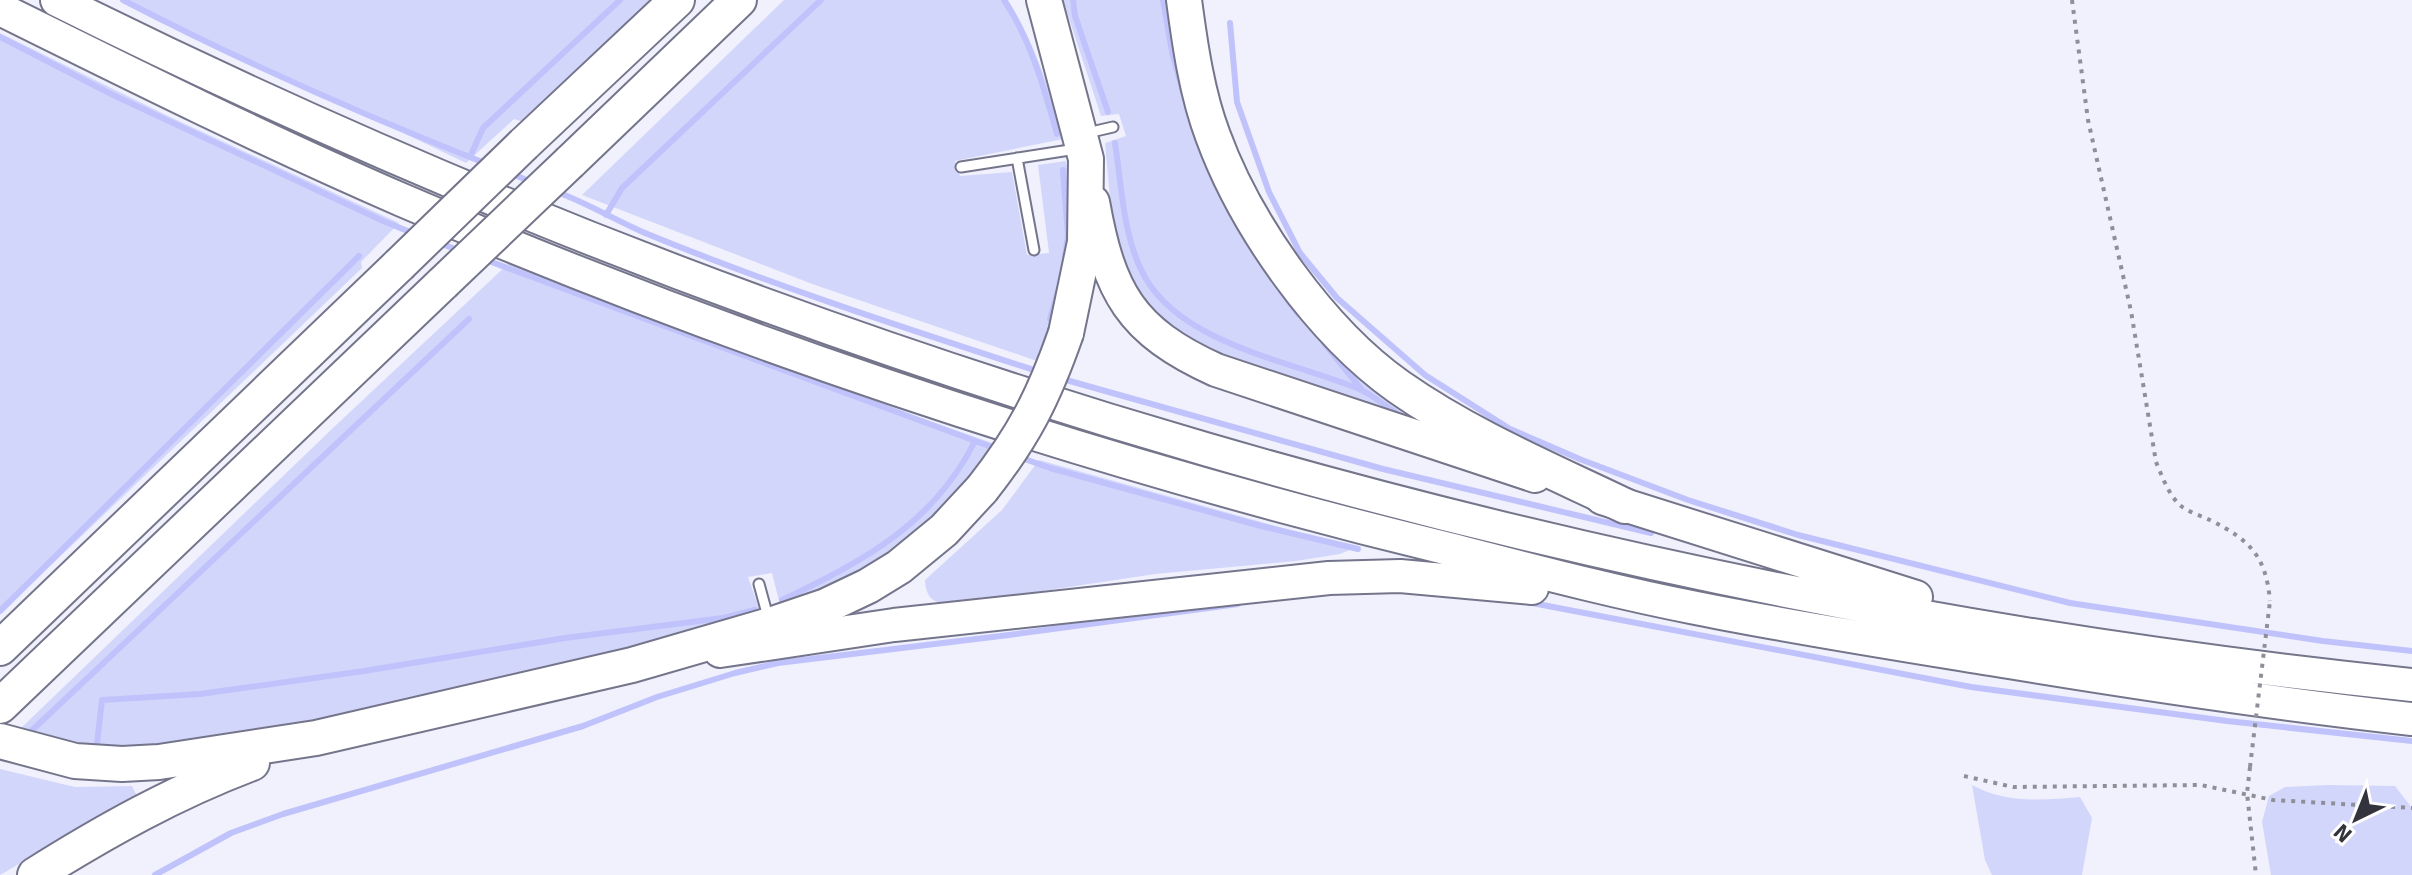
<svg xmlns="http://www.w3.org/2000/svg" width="2412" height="875" font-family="Signika,sans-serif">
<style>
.green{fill:#d3d6fb}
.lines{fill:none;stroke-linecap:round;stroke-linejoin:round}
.stream{stroke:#c0c3fb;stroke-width:6}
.service-casing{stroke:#74758b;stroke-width:13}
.trunk-casing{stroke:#74758b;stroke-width:36}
.motorway-casing{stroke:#74758b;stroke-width:38}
.path{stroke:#8e8f99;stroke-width:4;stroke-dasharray:4 6;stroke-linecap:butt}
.service{stroke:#fff;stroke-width:9}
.trunk{stroke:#fff;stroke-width:32}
.motorway{stroke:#fff;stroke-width:34}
.motorway-bridge-casing{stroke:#74758b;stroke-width:38;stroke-linecap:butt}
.path-bridge{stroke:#8e8f99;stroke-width:4;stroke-dasharray:4 6;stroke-linecap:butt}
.motorway-bridge{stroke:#fff;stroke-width:34}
</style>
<rect width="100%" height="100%" fill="#f0f1fc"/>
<path class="green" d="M126 0H652L524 122 514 119 466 163Z
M784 0H1008C1034 44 1051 90 1063 139L955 161 960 176 1012 172 1027 255 1049 253 1038 165 1066 161 1073 202 1076 244 1040 362 815 285 582 195Z
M1063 0H1172L1188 91 1348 365 1411 420 1200 350 1155 319 1132 287 1119 251 1111 210 1105 143 1126 136 1119 114 1101 116Z
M0 33 168 116 399 223 361 262 362 268 0 614Z
M509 263 756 360 998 445 910 550 782 613 772 573 748 577 762 617 401 704 159 752 44 738 19 730 334 427Z
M1039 460 1354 548 1340 554 1296 561 1155 574 951 605C934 603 926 599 925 580L1002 510Z
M0 769 75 787 132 786 137 796 0 875Z
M1972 785C2007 804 2042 800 2080 797L2092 818 2082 875H1992L1985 860Z
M2328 785 2395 786 2412 808V875H2271L2262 822 2269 796 2285 787Z"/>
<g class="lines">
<path class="stream" d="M123 0C241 61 363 115 487 164
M1004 0C1031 40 1044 88 1057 134
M1073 0 1075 16 1108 112
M1163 0 1172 52 1183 92
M1230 23 1237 102 1269 192 1300 253 1337 298 1425 375 1510 429 1582 460 1688 500 1798 535 2070 603 2323 641 2412 651
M0 37 113 95 383 221 415 234
M1115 143C1122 188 1123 240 1146 279 1185 345 1294 362 1359 389 1372 394 1383 405 1395 412
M470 157 483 128 620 0
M1063 170 1068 235 1065 257
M508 172 531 182
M557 192C587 203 615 220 645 233 774 286 908 329 1040 372
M606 215 622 188 821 0
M437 242 460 251
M486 260 997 449
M1281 291 1298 314
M1057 321 1050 319 1058 291
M1324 343 1362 390
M1059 378 1383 469 1651 533
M1019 457 1050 468 1261 526 1358 549
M782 600C863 561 933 525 975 441
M1527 602 1971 687 2227 721 2412 741
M0 611 359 256
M26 736 469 319
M96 752 102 700 200 694 364 671 565 638 723 618 755 610
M155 875 231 833 283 814 583 726 657 697 735 673 778 663 1009 635 1238 604"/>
<g class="service-casing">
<path id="service" d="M1087 133 1113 127
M1017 158 1034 250
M961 167 1076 149
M759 584 768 617"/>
</g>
<g class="trunk-casing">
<path id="trunk" d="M57 0C792 367 1595 601 2412 685
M0 9C133 75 266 141 402 200 739 345 1092 462 1449 549 1531 570 1614 592 1696 608 1800 629 1905 645 2009 662 2143 684 2277 704 2412 719
M1093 202C1109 292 1130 331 1216 370L1535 476
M1602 498 1916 597
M720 651 894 625 1329 578 1400 576 1532 588"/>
</g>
<g class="motorway-casing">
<path id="motorway" d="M1044 0 1086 159 1085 242 1066 333
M1184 0C1190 45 1197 94 1213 136 1246 226 1321 332 1399 387 1469 436 1548 469 1625 506
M524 144 677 0
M570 162 739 0
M0 648 399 265
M0 706 443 283
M0 741 75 761 122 764 159 762 316 738 632 665 770 625 826 606 868 586 899 567 944 530 982 489
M35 875C105 831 175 792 252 763"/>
</g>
<path class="path" d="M2072 0 2088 120 2131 311 2156 462C2162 476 2169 496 2181 506 2189 512 2201 516 2210 520 2250 540 2266 556 2270 601
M2250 767 2247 793 2256 875
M1964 776 2013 787 2201 785 2273 800 2412 808"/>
<use href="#service" class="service"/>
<use href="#trunk" class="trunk"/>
<use href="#motorway" class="motorway"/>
<g class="motorway-bridge-casing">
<path id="motorway-bridge" d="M399 265 524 144
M443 283 570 162
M982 489C1024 436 1044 396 1066 333"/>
</g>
<path class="path-bridge" d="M2250 767 2270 601"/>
<use href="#motorway-bridge" class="motorway-bridge"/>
</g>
<g transform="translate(2356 819) rotate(223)" stroke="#ffffff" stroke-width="6" paint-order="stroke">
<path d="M0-6L14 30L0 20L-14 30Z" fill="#33333d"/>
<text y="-12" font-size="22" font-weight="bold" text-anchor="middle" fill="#33333d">N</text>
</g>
</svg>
